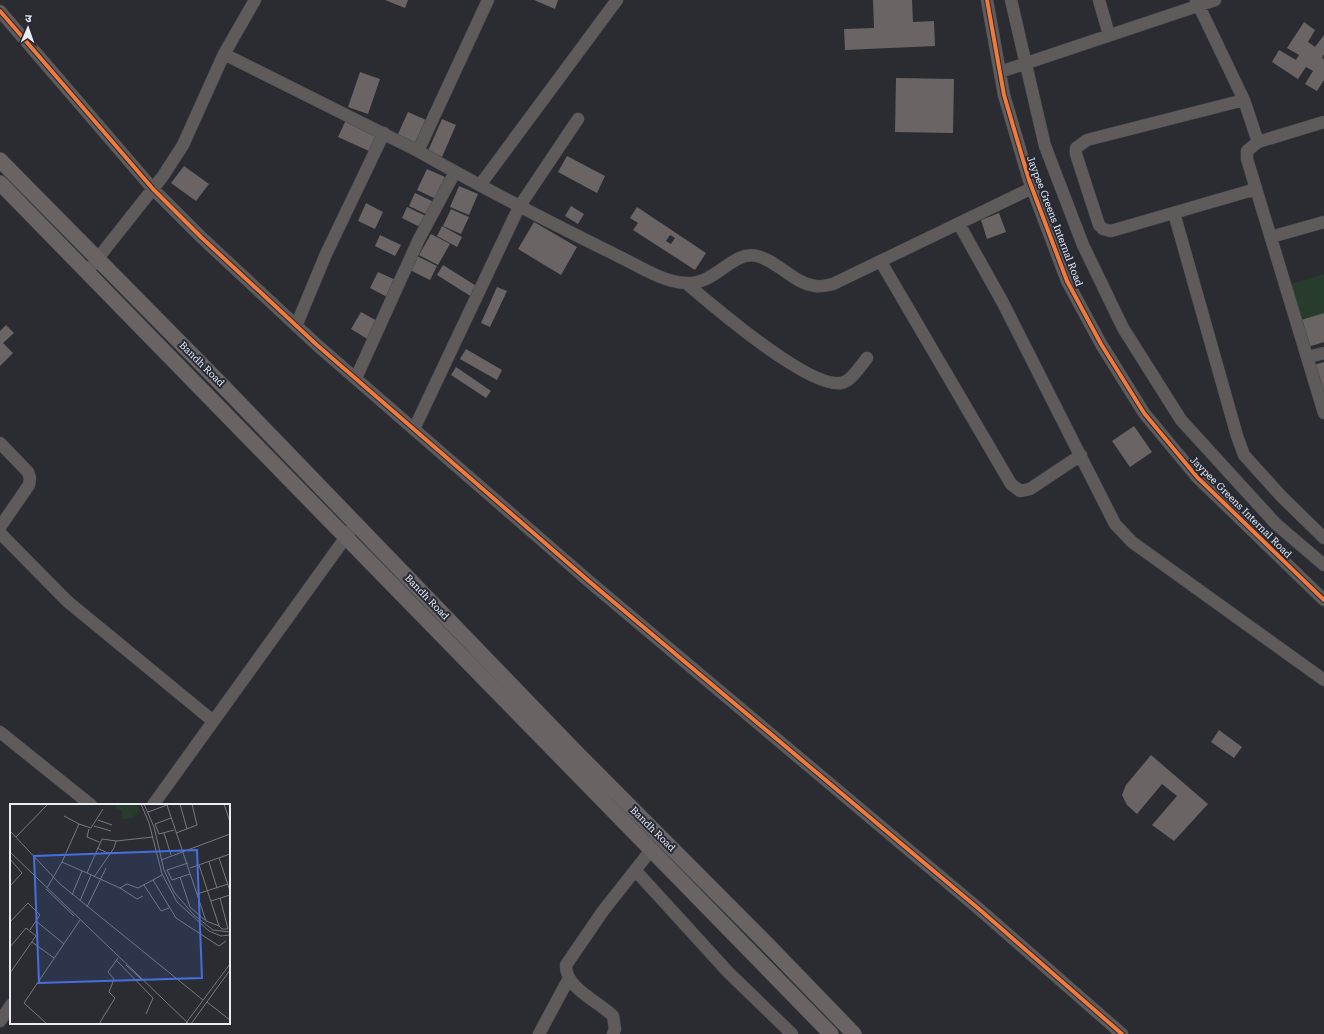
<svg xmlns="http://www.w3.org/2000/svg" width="1324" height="1034" font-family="'Roboto Serif','Noto Sans Devanagari',serif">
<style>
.green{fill:#273c2c}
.building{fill:#6a6564;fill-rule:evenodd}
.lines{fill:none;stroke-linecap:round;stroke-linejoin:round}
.minor-casing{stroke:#46484c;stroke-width:13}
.major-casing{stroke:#46484c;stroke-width:16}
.minor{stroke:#5f5b5a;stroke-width:12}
.major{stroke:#696463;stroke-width:15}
.cycleway-casing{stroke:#262a36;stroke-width:6}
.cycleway{stroke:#f17a3a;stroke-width:4}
.labels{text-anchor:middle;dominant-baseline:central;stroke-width:4;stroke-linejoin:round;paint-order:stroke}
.street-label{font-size:10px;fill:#eaedf5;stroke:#262a36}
.inset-road{fill:none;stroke:#777980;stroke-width:1}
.view{fill:#466ede;fill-opacity:0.15;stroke:#466ede;stroke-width:2}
.inset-edge{fill:none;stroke:#eaedf5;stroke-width:2}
</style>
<rect width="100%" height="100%" fill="#2a2c32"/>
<path class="green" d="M1324 274V313L1301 320 1291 284Z"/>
<path class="building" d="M385 0H408L405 8Z
M534 0H558L555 9Z
M873 0H912L913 22 934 21 935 46 845 50 844 29 874 28Z
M1304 22 1315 30 1308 42 1315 47 1324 35V54L1322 58 1324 59V80L1317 91 1305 84 1313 71 1306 67 1298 79 1272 62 1279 50 1296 60 1299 55 1287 48Z
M360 72 380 79 368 114 348 107Z
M896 78 954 79 953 133 895 132Z
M408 112 426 120 415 144 397 136Z
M442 119 456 125 442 157 428 151Z
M346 120 379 135 371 152 338 137Z
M567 156 605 176 597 193 558 172Z
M184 166 209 184 196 201 171 183Z
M427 169 445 177 436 199 417 190Z
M459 186 478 194 469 215 450 207Z
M415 193 434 202 428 215 409 206Z
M366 203 383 212 375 229 358 221Z
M571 206 584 214 578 224 565 216Z
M407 207 428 217 422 228 402 218Z
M637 207 706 253 695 270 633 230 638 223 630 218ZM670 235 675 238 671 244 666 241Z
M451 209 469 217 461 234 443 226Z
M999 213 1006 232 987 239 981 220Z
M534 222 577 247 561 275 518 249Z
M442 226 462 237 457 247 437 236Z
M431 234 450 244 438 265 419 255Z
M380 235 401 245 395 256 375 246Z
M417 256 437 266 430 280 410 270Z
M443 265 478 287 472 297 437 275Z
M378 272 398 281 389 298 370 288Z
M497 287 507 291 490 327 481 323Z
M361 312 379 322 369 340 351 329Z
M1324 313V342L1308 347 1301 320Z
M6 325 14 333 3 343 13 353 0 366V331Z
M466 349 502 370 497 380 460 359Z
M1324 362V398L1314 365Z
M456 367 491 391 486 398 451 375Z
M1134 426 1152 452 1130 467 1112 441Z
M1219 730 1242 747 1234 758 1211 742Z
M1151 755 1208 804 1174 841 1152 825 1177 796 1162 784 1137 814 1127 805 1122 795 1126 785Z"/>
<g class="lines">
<g class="minor-casing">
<path id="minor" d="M987 0 1004 95 1029 180 1067 281 1101 344 1144 413 1197 477 1324 600
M1011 0 1045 146 1083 245 1123 328 1181 420 1276 524 1324 565
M1099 0 1109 35
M1196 0 1244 100 1258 142
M0 11 153 189 201 237 317 345 591 583 979 909 1122 1034
M224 54 255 0
M1000 72 1215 0
M1244 100 1087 140 1076 148V154L1099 225 1103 229 1111 231 1256 189
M1324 122 1258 142 1247 151V159L1324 413
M418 151C483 188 549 222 616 255 637 265 662 282 686 283 716 285 732 250 757 256 778 261 793 283 815 286 821 287 828 285 833 284L1032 188
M480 185 617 0
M1174 213 1237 436 1244 455 1281 496 1324 538
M959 224 1003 303 1115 524 1132 542 1324 680
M1271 237 1324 222
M881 262 1011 484 1020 491 1030 489 1081 455
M87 272 163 176 183 145 224 54 418 151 488 0
M686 283C713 306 808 388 841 383 851 382 861 365 867 358
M296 326 326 254 384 133
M1308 357 1324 353
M356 378 419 239 455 172
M414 429 519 207 578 119
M0 443 28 472 30 478 29 485 0 527
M0 533 67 601 213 721
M0 732 91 805
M153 805 356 523
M635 870 728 972 792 1034
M0 1021 11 1005
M539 1034 569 978
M613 1034 615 1029 613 1016C598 1001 565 988 566 965L603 911 651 850"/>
</g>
<g class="major-casing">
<path id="major" d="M0 160 220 383 574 750 766 943 854 1034
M0 183 831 1034"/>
</g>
<use href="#minor" class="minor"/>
<use href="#major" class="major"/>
<g class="cycleway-casing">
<path id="cycleway" d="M987 0 1004 95 1029 180 1067 281 1101 344 1144 413 1197 477 1324 600
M0 11 153 189 201 237 317 345 591 583 979 909 1122 1034"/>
</g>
<use href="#cycleway" class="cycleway"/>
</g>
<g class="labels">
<g class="street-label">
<text transform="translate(1055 221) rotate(69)">Jaypee Greens Internal Road</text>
<text transform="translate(202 364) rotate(45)">Bandh Road</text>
<text transform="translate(1241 507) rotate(45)">Jaypee Greens Internal Road</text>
<text transform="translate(427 597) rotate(46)">Bandh Road</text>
<text transform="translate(653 829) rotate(45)">Bandh Road</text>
</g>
</g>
<g transform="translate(10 804)">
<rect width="220" height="220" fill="#2a2c32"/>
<path d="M107 0H126L130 7 122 14 111 15 112 7 105 5Z" fill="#273c2c"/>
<path class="inset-road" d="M131 0 139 19 152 70 167 98 199 127 211 132 220 131M134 0 144 23 154 66 164 88 184 111 203 126 220 128M170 0 177 25M214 0 220 18M157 1 196 117M138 8 160 0M161 14 145 20 149 30 164 26M88 16 102 21M69 20 81 24 93 5M84 22 101 27M79 25 77 33 89 38M0 27 50 80 193 196M154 29 161 51M166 29 187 21 182 0M6 33 38 0M87 44 100 50M0 48 179 220M209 54 220 87M0 55 12 69 0 82M151 56 220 30M52 58 69 20 54 12M199 58 207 84M178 59 157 66 162 76 180 70M189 61 209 122 212 125H218L210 94M180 64 220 50M77 69 110 84 117 80 128 84 152 71M84 73 104 44 106 37M170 73 180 103 196 117 209 122M143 76 166 114 209 142 216 137M134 81 151 107 159 104M37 84 52 58 77 69 92 35 106 37 143 33M110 84 127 95 133 92M36 85 64 112M187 90 218 80M62 91 72 67M70 97 81 71M201 97 220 91M77 103 96 64M26 117 54 140M0 118 18 99 30 111 20 126M22 138 44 154M0 143 16 124 26 132 0 169M106 156 143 194 136 210M116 161 131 175M197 198 220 216M176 219 220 160M37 220 14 199 70 116M89 220 105 194 99 188 104 175 98 168 108 154M181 220 220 166"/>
<path class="view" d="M187 46 192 174 29 179 24 52Z"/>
<rect width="220" height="220" class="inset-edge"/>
</g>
<g transform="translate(28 28) rotate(2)" stroke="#262a36" stroke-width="3" paint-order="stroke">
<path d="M0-3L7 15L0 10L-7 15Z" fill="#eaedf5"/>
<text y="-6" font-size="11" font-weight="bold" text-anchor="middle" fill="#eaedf5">उ</text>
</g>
</svg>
